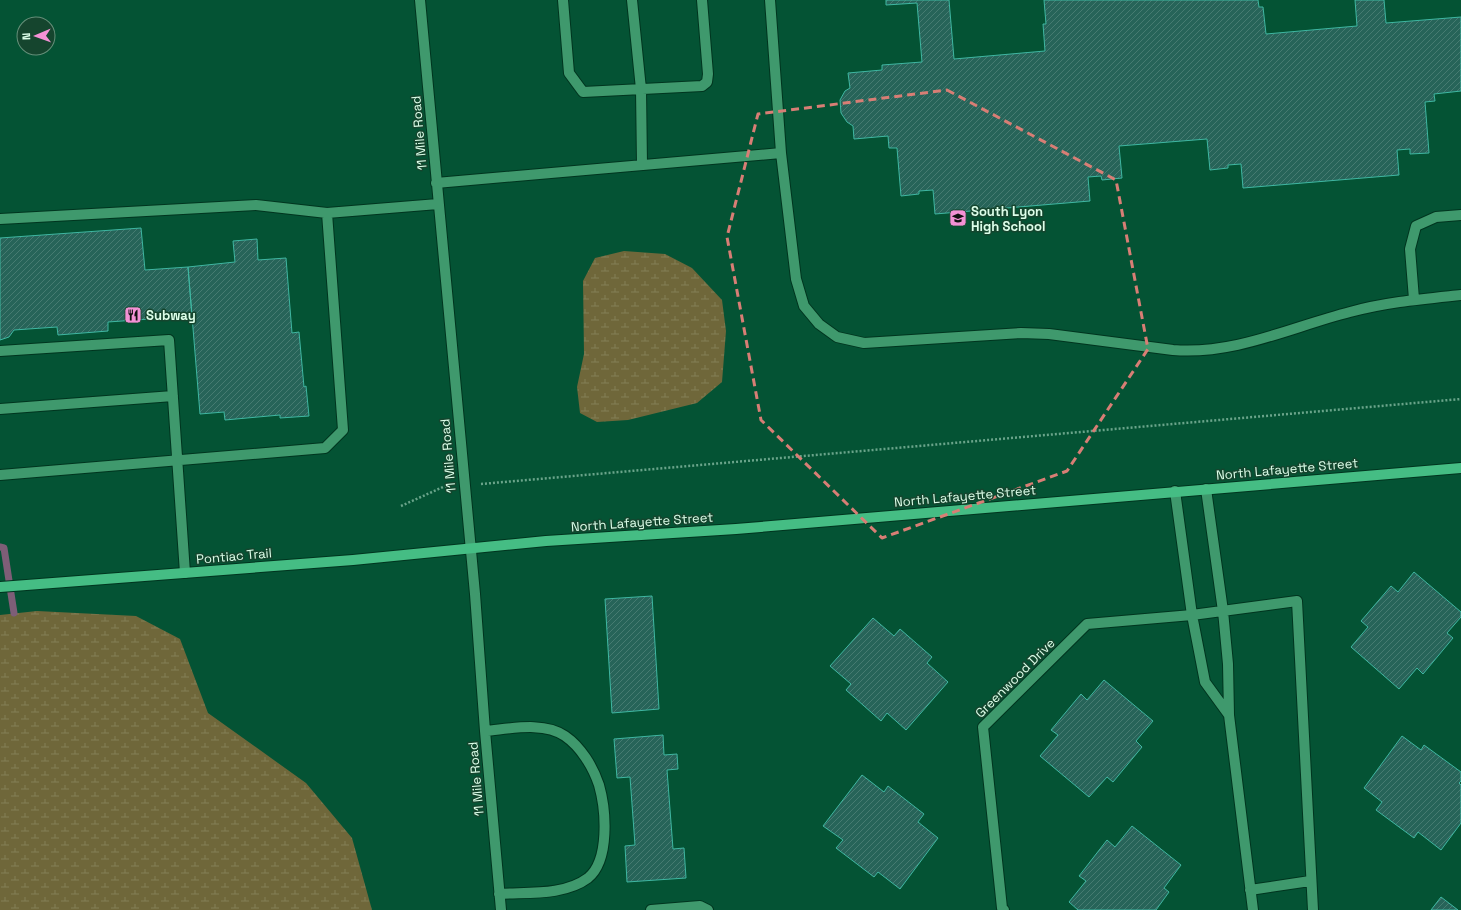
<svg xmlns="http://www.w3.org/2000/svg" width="1461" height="910" font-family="'Space Grotesk',sans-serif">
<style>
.wetland{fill:url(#wetland-marsh)}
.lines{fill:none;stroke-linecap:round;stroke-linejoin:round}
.stream{stroke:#7e5e77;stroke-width:7}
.building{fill:url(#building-hatch);stroke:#3fb7a2}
.minor-casing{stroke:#01351f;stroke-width:12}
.major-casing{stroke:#01351f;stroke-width:12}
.path{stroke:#6aa48a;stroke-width:2.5;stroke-dasharray:2 2;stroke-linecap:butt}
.minor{stroke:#3f996d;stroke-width:10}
.major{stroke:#45bd84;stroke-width:10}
.marked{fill:none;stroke:#d87e75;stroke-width:3;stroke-dasharray:8 5;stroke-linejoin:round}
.labels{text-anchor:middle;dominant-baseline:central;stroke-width:3;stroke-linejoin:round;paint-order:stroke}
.street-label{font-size:13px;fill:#dcfee9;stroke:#15452e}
.poi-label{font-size:13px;font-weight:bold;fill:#dcfee9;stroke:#15452e;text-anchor:start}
</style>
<defs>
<pattern id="wetland-marsh" width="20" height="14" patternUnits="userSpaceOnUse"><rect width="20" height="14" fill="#6f673a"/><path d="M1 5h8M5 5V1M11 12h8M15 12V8" fill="none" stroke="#837e56"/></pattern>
<pattern id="building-hatch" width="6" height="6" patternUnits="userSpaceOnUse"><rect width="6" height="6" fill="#276459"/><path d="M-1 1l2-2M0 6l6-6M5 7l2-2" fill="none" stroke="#467b71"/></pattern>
</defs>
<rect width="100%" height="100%" fill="#045334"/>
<path class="wetland" d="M624 251 665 254 692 268 722 300 726 331 722 382 697 403 628 420 597 422 580 413 577 387 584 354 583 281 595 258Z
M37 611 136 616 180 639 208 713 306 783 352 838 372 910H0V615Z"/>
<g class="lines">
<path class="stream" d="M0 547 4 548 14 613"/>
</g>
<path class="building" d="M886 0H949L954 59 1045 51 1043 24H1046L1044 0H1258L1259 7H1263L1266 34 1357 26 1355 0H1384L1386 23 1461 17V91L1434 94 1435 101 1425 102 1429 153 1410 154V149L1397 150 1399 175 1243 188 1241 164 1228 165V168L1210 170 1207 139 1119 146 1122 178 1102 180 1101 176 1088 177 1090 201 935 214 933 190 919 191V194L901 196 897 148H889L888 136 854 139 853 126 847 122 841 113 840 100 845 91 850 88 848 73 882 70V65L922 62 917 3 886 5Z
M141 228 145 270 188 267 192 316 108 322V331L58 335 57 327 14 330 9 337 0 340V238Z
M257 239 258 260 286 258 292 333 299 332 304 387 306 386 309 416 280 418V415L225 420 224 412 200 414 188 267 235 262 233 241Z
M1414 572 1461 612V617L1447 633 1453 638 1423 674 1417 668 1399 689 1351 647 1368 627 1361 621 1391 586 1398 592Z
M652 596 659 709 612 713 605 599Z
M873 618 894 636 900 629 932 657 927 663 948 682 906 730 887 713 881 721 846 690 851 684 830 666Z
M1104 680 1153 721 1136 741 1142 747 1113 782 1107 777 1089 797 1040 756 1058 735 1051 730 1081 694 1087 700Z
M663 735 664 755 677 754 678 769 667 770 673 849 684 848 686 878 627 882 625 846 635 845 630 777 617 778 614 739Z
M1402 736 1421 750 1424 745 1461 772V781L1459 783 1461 785V823L1441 850 1418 832 1414 838 1376 810 1382 802 1364 788Z
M862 775 884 792 888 786 924 814 918 822 938 838 900 889 878 872 874 877 836 848 843 840 823 826Z
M1132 826 1181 865 1164 888 1169 892 1156 910H1078L1069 902 1086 881 1079 876 1107 840 1115 847Z
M1441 897 1458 910H1431Z"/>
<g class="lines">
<g class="minor-casing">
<path id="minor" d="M420 0 475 594 485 731 501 910
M563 0 569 73 583 92 702 86 707 82 708 74 702 0
M632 0 641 89 642 165
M770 0 781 153
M436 183 781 153 796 279 804 306 819 324 837 337 864 343 1021 333 1049 334 1173 350C1235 355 1291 327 1350 312 1387 302 1423 299 1461 295
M0 219 256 205 327 213
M1414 299 1410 249 1416 226 1436 217 1461 215
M0 351 169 340 185 573
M0 409 173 396
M0 475 325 448 343 430 327 213 438 204
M1206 489 1223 611 1228 664 1229 715 1253 910
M1175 491 1192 615 1205 682 1229 715
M485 731C509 729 544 721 565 736 581 747 593 767 599 785 606 810 610 860 588 878 564 896 527 892 499 894
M1250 890 1310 881
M651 910 700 906 708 910
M1004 910 1002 908 983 727 1087 624 1192 615 1297 601 1313 910"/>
</g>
<g class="major-casing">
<path id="major" d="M0 587 353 560 546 541 736 529 1461 468"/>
</g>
<path class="path" d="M481 484 1461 399
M401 506 443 487 448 486"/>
<use href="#minor" class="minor"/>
<use href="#major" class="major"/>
</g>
<path class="marked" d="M947 90 1116 180 1148 349 1067 471 882 538 761 420 727 237 758 114Z"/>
<defs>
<g id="school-square" transform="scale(0.9)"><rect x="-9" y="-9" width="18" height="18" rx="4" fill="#f391d5" stroke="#15452e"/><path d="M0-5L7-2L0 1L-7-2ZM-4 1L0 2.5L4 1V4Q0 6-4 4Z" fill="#111"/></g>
<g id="restaurant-square" transform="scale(0.9)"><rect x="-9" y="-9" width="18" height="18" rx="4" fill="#f391d5" stroke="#15452e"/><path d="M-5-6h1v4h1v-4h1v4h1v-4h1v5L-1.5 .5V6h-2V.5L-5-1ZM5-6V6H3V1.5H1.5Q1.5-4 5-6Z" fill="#111"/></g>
</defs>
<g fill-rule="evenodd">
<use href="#school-square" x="958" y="218"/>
<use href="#restaurant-square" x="133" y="315"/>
</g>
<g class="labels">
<g class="street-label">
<text transform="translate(419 133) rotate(-95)">11 Mile Road</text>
<text transform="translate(448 456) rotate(-95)">11 Mile Road</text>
<text transform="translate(1287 469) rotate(-5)">North Lafayette Street</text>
<text transform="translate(965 496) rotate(-5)">North Lafayette Street</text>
<text transform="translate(642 522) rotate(-4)">North Lafayette Street</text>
<text transform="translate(234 556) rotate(-5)">Pontiac Trail</text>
<text transform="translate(1015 678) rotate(-45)">Greenwood Drive</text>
<text transform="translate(476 779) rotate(-95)">11 Mile Road</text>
</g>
<g class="poi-label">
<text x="971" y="211">South Lyon<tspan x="971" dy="15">High School</tspan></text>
<text x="146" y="315">Subway</text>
</g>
</g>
<g transform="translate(36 36) rotate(268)"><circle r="19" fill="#15452e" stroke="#658f79"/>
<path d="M0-3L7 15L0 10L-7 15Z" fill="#f391d5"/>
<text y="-6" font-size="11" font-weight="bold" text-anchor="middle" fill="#dcfee9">N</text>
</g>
</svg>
